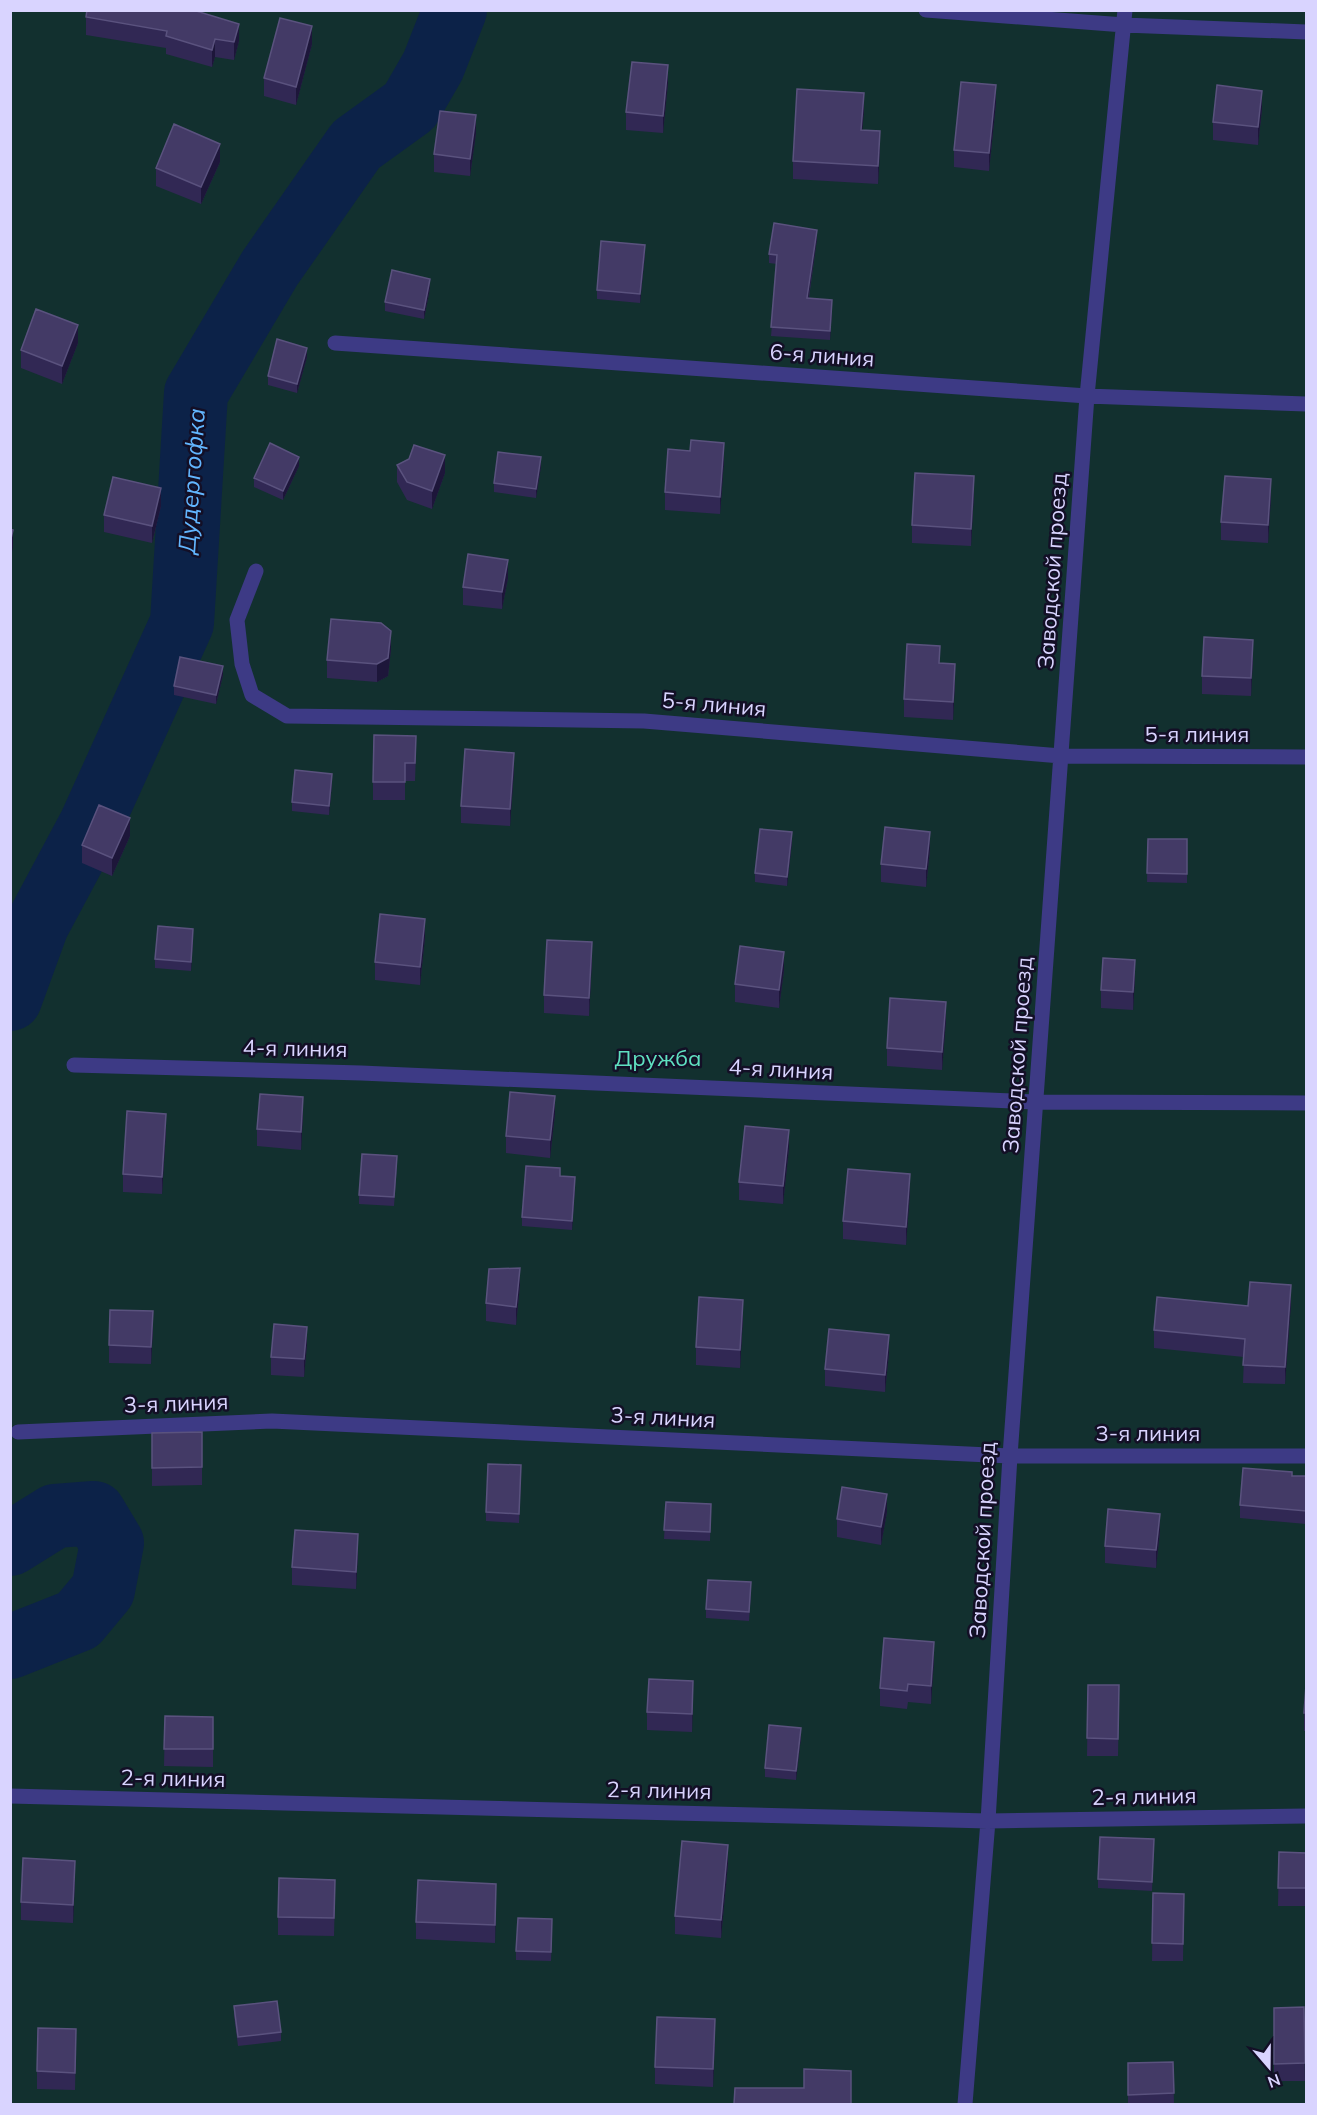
<svg xmlns="http://www.w3.org/2000/svg" width="1317" height="2115" font-family="Mulish,sans-serif">
<style>
.green{fill:#12302f}
.lines{fill:none;stroke-linecap:round;stroke-linejoin:round}
.river{stroke:#0c2248;stroke-width:64}
.street{stroke:#3d3a85;stroke-width:15}
.wall{fill:#312854}
.shaded-wall{fill:#1d163a}
.building{fill:#433a66;stroke:#5a527e;stroke-width:1.5}
.labels{text-anchor:middle;dominant-baseline:central;stroke-width:5;stroke-linejoin:round;paint-order:stroke}
.street-label{font-size:22px;fill:#d9d4ff;stroke:#130f26}
.park-label{font-size:22px;fill:#5fe0c0;stroke:#130f26}
.water-label{font-size:24px;font-style:italic;fill:#62b6ff;stroke:#130f26}
</style>
<rect width="100%" height="100%" fill="#130f26"/>
<path class="green" d="M11 11H1306V2104H11Z"/>
<g class="lines">
<path class="river" d="M10 999 37 925 91 824 182 623 196 393 270 268 356 145 410 106 433 66 455 10
M10 1544 55 1516 94 1513 112 1543 103 1590 78 1620 10 1647"/>
<path class="street" d="M926 10 1124 25 1306 32
M335 343 1087 396 1306 404
M256 571 237 620 242 664 252 695 287 716 644 721 1061 756 1306 757
M74 1065 361 1073 1036 1102 1306 1103
M18 1432 272 1421 1010 1456H1306
M10 1796 988 1821 1306 1816
M965 2104 988 1821 1010 1456 1087 396 1125 10"/>
</g>
<path class="wall" d="M86 17 239 41 234 60 215 57 212 67 166 54V48L86 35Z
M312 44 296 105 264 96V78Z
M668 83 663 133 626 130V112Z
M996 103 989 171 954 167V150Z
M1262 109 1258 145 1213 140V122Z
M864 110 862 130 880 149 878 184 793 179V161Z
M476 133 470 176 434 172V154Z
M220 162 201 204 156 186V168Z
M817 239 809 298 832 309 830 340 771 336 777 264 769 263V254Z
M645 254 640 303 597 299V290Z
M430 288 424 319 385 311V302Z
M78 343 62 384 21 368V350Z
M307 357 297 393 268 385V376Z
M724 461 720 514 665 510V492Z
M397 465 445 473 432 509 407 500 397 482Z
M299 466 283 500 254 487V478Z
M541 466 536 498 494 492V483Z
M974 494 971 546 912 543V525Z
M1271 497 1268 543 1221 540V522Z
M161 506 152 543 104 532V515Z
M508 578 502 609 463 605V587Z
M391 649 388 676 377 682 327 678V660Z
M1253 657 1251 696 1202 694V676Z
M940 663 955 682 953 720 904 717V699Z
M223 675 216 704 174 695V686Z
M416 754 415 781H405V800H373V782Z
M514 770 510 826 461 823V806Z
M332 783 329 815 292 811V802Z
M130 836 112 876 82 863V845Z
M1148 839H1187V883L1147 882Z
M792 842 787 886 755 882V873Z
M930 849 926 887 881 882V864Z
M425 937 420 985 375 980V962Z
M193 938 191 971 155 968V959Z
M592 959 589 1016 544 1013V995Z
M784 970 779 1008 735 1002V984Z
M1135 978 1133 1010 1101 1008V990Z
M946 1020 942 1070 887 1066V1048Z
M555 1114 550 1158 506 1153V1136Z
M303 1115 301 1150 257 1146V1129Z
M166 1131 162 1194 123 1192V1174Z
M789 1148 783 1204 739 1200V1182Z
M397 1165 394 1206 359 1204V1195Z
M560 1176 575 1186 572 1230 522 1226V1217Z
M910 1192 906 1245 843 1239V1221Z
M520 1285 516 1325 486 1321V1303Z
M1291 1303 1285 1384 1243 1383 1244 1357 1154 1348V1330L1248 1306Z
M743 1318 740 1368 696 1365V1347Z
M153 1329 151 1364 109 1363V1345Z
M307 1344 304 1377 271 1375V1357Z
M889 1353 885 1392 825 1386V1369Z
M202 1432V1485L152 1486V1433Z
M521 1474 519 1523 486 1521V1512Z
M1292 1476H1306V1524L1240 1518V1505Z
M666 1502 711 1504 710 1541 664 1539Z
M887 1512 881 1545 837 1537V1519Z
M1160 1531 1156 1568 1105 1563V1546Z
M358 1552 356 1589 292 1585V1567Z
M751 1591 749 1621 706 1618V1609Z
M934 1660 931 1704 908 1702 907 1709 880 1706V1688Z
M1088 1685 1119 1703 1118 1756H1087Z
M1306 1685V1731H1304V1713Z
M693 1699 692 1732 647 1730V1712Z
M165 1716 213 1717V1767L164 1766Z
M801 1737 796 1780 765 1777V1768Z
M1154 1839 1152 1891 1098 1888V1879Z
M1279 1852 1306 1853V1906H1278Z
M728 1863 721 1938 675 1934V1916Z
M75 1879 73 1923 21 1920V1902Z
M1153 1893 1184 1894 1183 1961H1152Z
M335 1897 334 1936 278 1935V1917Z
M496 1901 495 1943 416 1939V1922Z
M552 1929 551 1961 516 1960V1951Z
M234 2006 281 2032V2041L238 2046 234 2015Z
M1304 2007 1305 2081H1274V2008Z
M715 2037 713 2087 655 2084V2067Z
M76 2047 75 2090 37 2089V2071Z
M1173 2062 1174 2104H1128V2063Z"/>
<path class="shaded-wall" d="M239 24V41L234 60V42Z
M312 26V44L296 105V87Z
M215 39V57L212 67V50Z
M668 65V83L663 133V116Z
M996 85V103L989 171V153Z
M1262 91V109L1258 145V127Z
M864 93V110L861 148V130Z
M476 115V133L470 176V159Z
M880 131V149L878 184V166Z
M220 144V162L201 204V187Z
M817 230V239L807 307V298Z
M645 245V254L640 303V294Z
M430 279V288L424 319V310Z
M832 300V309L830 340V331Z
M78 325V343L62 384V366Z
M307 348V357L297 393V384Z
M724 443V461L720 514V497Z
M445 455V473L432 509V491Z
M299 457V466L283 500V491Z
M541 457V466L536 498V489Z
M974 476V494L971 546V529Z
M1271 479V497L1268 543V525Z
M161 488V506L152 543V526Z
M13 530V547L10 561V543Z
M508 560V578L502 609V592Z
M391 631V649L388 676 377 682V664Z
M1253 640V657L1251 696V678Z
M955 664V682L953 720V702Z
M223 666V675L216 704V695Z
M514 753V770L510 826V809Z
M332 774V783L329 815V806Z
M130 818V836L112 876V858Z
M792 832V842L787 886V877Z
M930 832V849L926 887V869Z
M425 919V937L420 985V967Z
M193 929V938L191 971V962Z
M592 942V959L589 1016V998Z
M784 952V970L779 1008V990Z
M1135 960V978L1133 1010V992Z
M946 1002V1020L942 1070V1052Z
M555 1096V1114L550 1158V1140Z
M303 1097V1115L301 1150V1132Z
M166 1114V1131L162 1194V1177Z
M789 1130V1148L783 1204V1186Z
M910 1174V1192L906 1245V1227Z
M575 1177V1186L572 1230V1221Z
M520 1268V1285L516 1325V1307Z
M1291 1285V1303L1285 1384V1367Z
M743 1300V1318L740 1368V1350Z
M153 1311V1329L151 1364V1347Z
M307 1327V1344L304 1377V1359Z
M889 1335V1353L885 1392V1375Z
M887 1494V1512L881 1545V1527Z
M1160 1514V1531L1156 1568V1550Z
M358 1534V1552L356 1589V1572Z
M934 1642V1660L931 1704V1686Z
M693 1681V1699L692 1732V1714Z
M801 1728V1737L796 1780V1771Z
M728 1845V1863L721 1938V1920Z
M75 1861V1879L73 1923V1905Z
M496 1884V1901L495 1943V1925Z
M715 2019V2037L713 2087V2069Z"/>
<path class="building" d="M87 10H193L239 24 234 42 215 39 212 50 166 36 167 31 86 17Z
M280 18 312 26 296 87 264 78Z
M632 62 668 65 663 116 626 112Z
M961 82 996 85 989 153 954 150Z
M1217 85 1262 91 1258 127 1213 122Z
M797 89 864 93 861 130 880 131 878 166 793 161Z
M440 111 476 115 470 159 434 154Z
M174 124 220 144 201 187 156 168Z
M774 223 817 230 807 298 832 300 830 331 771 327 777 255 769 254Z
M601 241 645 245 640 294 597 290Z
M392 270 430 279 424 310 385 302Z
M36 309 78 325 62 366 21 350Z
M277 339 307 348 297 384 268 376Z
M691 440 724 443 720 497 665 492 668 449 690 451Z
M270 443 299 457 283 491 254 478Z
M414 445 445 455 432 491 407 482 397 465 409 459Z
M498 452 541 457 536 489 494 483Z
M915 473 974 476 971 529 912 525Z
M1225 476 1271 479 1268 525 1221 522Z
M113 477 161 488 152 526 104 515Z
M10 529 13 530 10 543Z
M468 554 508 560 502 592 463 587Z
M331 619 381 623 391 631 388 658 377 664 327 660Z
M1204 637 1253 640 1251 678 1202 676Z
M907 644 940 646 939 663 955 664 953 702 904 699Z
M180 657 223 666 216 695 174 686Z
M374 735 416 736 415 763H405V782H373Z
M465 749 514 753 510 809 461 806Z
M295 770 332 774 329 806 292 802Z
M99 805 130 818 112 858 82 845Z
M885 827 930 832 926 869 881 864Z
M760 829 792 832 787 877 755 873Z
M1148 839H1187V874L1147 873Z
M380 914 425 919 420 967 375 962Z
M158 926 193 929 191 962 155 959Z
M547 940 592 942 589 998 544 995Z
M740 946 784 952 779 990 735 984Z
M1103 958 1135 960 1133 992 1101 990Z
M890 998 946 1002 942 1052 887 1048Z
M510 1092 555 1096 550 1140 506 1136Z
M260 1094 303 1097 301 1132 257 1129Z
M127 1111 166 1114 162 1177 123 1174Z
M745 1126 789 1130 783 1186 739 1182Z
M362 1154 397 1156 394 1197 359 1195Z
M526 1166 560 1168V1176L575 1177 572 1221 522 1217Z
M848 1169 910 1174 906 1227 843 1221Z
M520 1268 516 1307 486 1303 489 1269Z
M1250 1282 1291 1285 1285 1367 1243 1365 1245 1339 1154 1330 1157 1297 1248 1306Z
M699 1297 743 1300 740 1350 696 1347Z
M110 1310 153 1311 151 1347 109 1345Z
M274 1324 307 1327 304 1359 271 1357Z
M829 1329 889 1335 885 1375 825 1369Z
M202 1432V1467L152 1468V1433Z
M488 1464 521 1465 519 1514 486 1512Z
M1243 1468 1292 1472V1476H1306V1511L1240 1505Z
M842 1487 887 1494 881 1527 837 1519Z
M666 1502 711 1504 710 1532 664 1530Z
M1108 1509 1160 1514 1156 1550 1105 1546Z
M295 1530 358 1534 356 1572 292 1567Z
M708 1580 751 1582 749 1612 706 1609Z
M884 1638 934 1642 931 1686 908 1684 907 1691 880 1688Z
M649 1679 693 1681 692 1714 647 1712Z
M1088 1685H1119L1118 1739 1087 1738Z
M1306 1685V1713H1304Z
M165 1716 213 1717V1749H164Z
M769 1725 801 1728 796 1771 765 1768Z
M1100 1837 1154 1839 1152 1882 1098 1879Z
M682 1841 728 1845 721 1920 675 1916Z
M1279 1852 1306 1853V1888H1278Z
M23 1858 75 1861 73 1905 21 1902Z
M279 1878 335 1880 334 1918 278 1917Z
M418 1880 496 1884 495 1925 416 1922Z
M1153 1893 1184 1894 1183 1944 1152 1943Z
M518 1918 552 1919 551 1952 516 1951Z
M277 2001 281 2032 238 2037 234 2006Z
M1304 2007 1305 2063 1274 2064V2008Z
M657 2017 715 2019 713 2069 655 2067Z
M38 2028 76 2029 75 2073 37 2071Z
M1173 2062 1174 2093 1128 2095V2063Z
M804 2069 851 2071V2104H734L735 2088H804Z"/>
<g class="labels">
<g class="street-label">
<text transform="translate(822 355) rotate(4)">6-я линия</text>
<text transform="translate(1052 571) rotate(-86)">Заводской проезд</text>
<text transform="translate(714 704) rotate(5)">5-я линия</text>
<text x="1197" y="734">5-я линия</text>
<text transform="translate(295 1048) rotate(1)">4-я линия</text>
<text transform="translate(1017 1055) rotate(-86)">Заводской проезд</text>
<text transform="translate(781 1069) rotate(3)">4-я линия</text>
<text transform="translate(176 1403) rotate(-2)">3-я линия</text>
<text transform="translate(663 1417) rotate(3)">3-я линия</text>
<text x="1148" y="1433">3-я линия</text>
<text transform="translate(982 1540) rotate(-87)">Заводской проезд</text>
<text transform="translate(173 1778) rotate(1)">2-я линия</text>
<text transform="translate(659 1790) rotate(1)">2-я линия</text>
<text transform="translate(1144 1796) rotate(-1)">2-я линия</text>
</g>
<g class="park-label">
<text x="658" y="1058">Дружба</text>
</g>
<g class="water-label">
<text transform="translate(191 481) rotate(-86)">Дудергофка</text>
</g>
</g>
<rect width="1317" height="2115" fill="none" stroke="#d9d4ff" stroke-width="24"/>
<g transform="translate(1269 2067) rotate(160)" stroke="#130f26" stroke-width="4.5" paint-order="stroke">
<path d="M0-4.5L10 22L0 15L-10 22Z" fill="#d9d4ff"/>
<text y="-9" font-size="16" font-weight="bold" text-anchor="middle" fill="#d9d4ff">N</text>
</g>
</svg>
